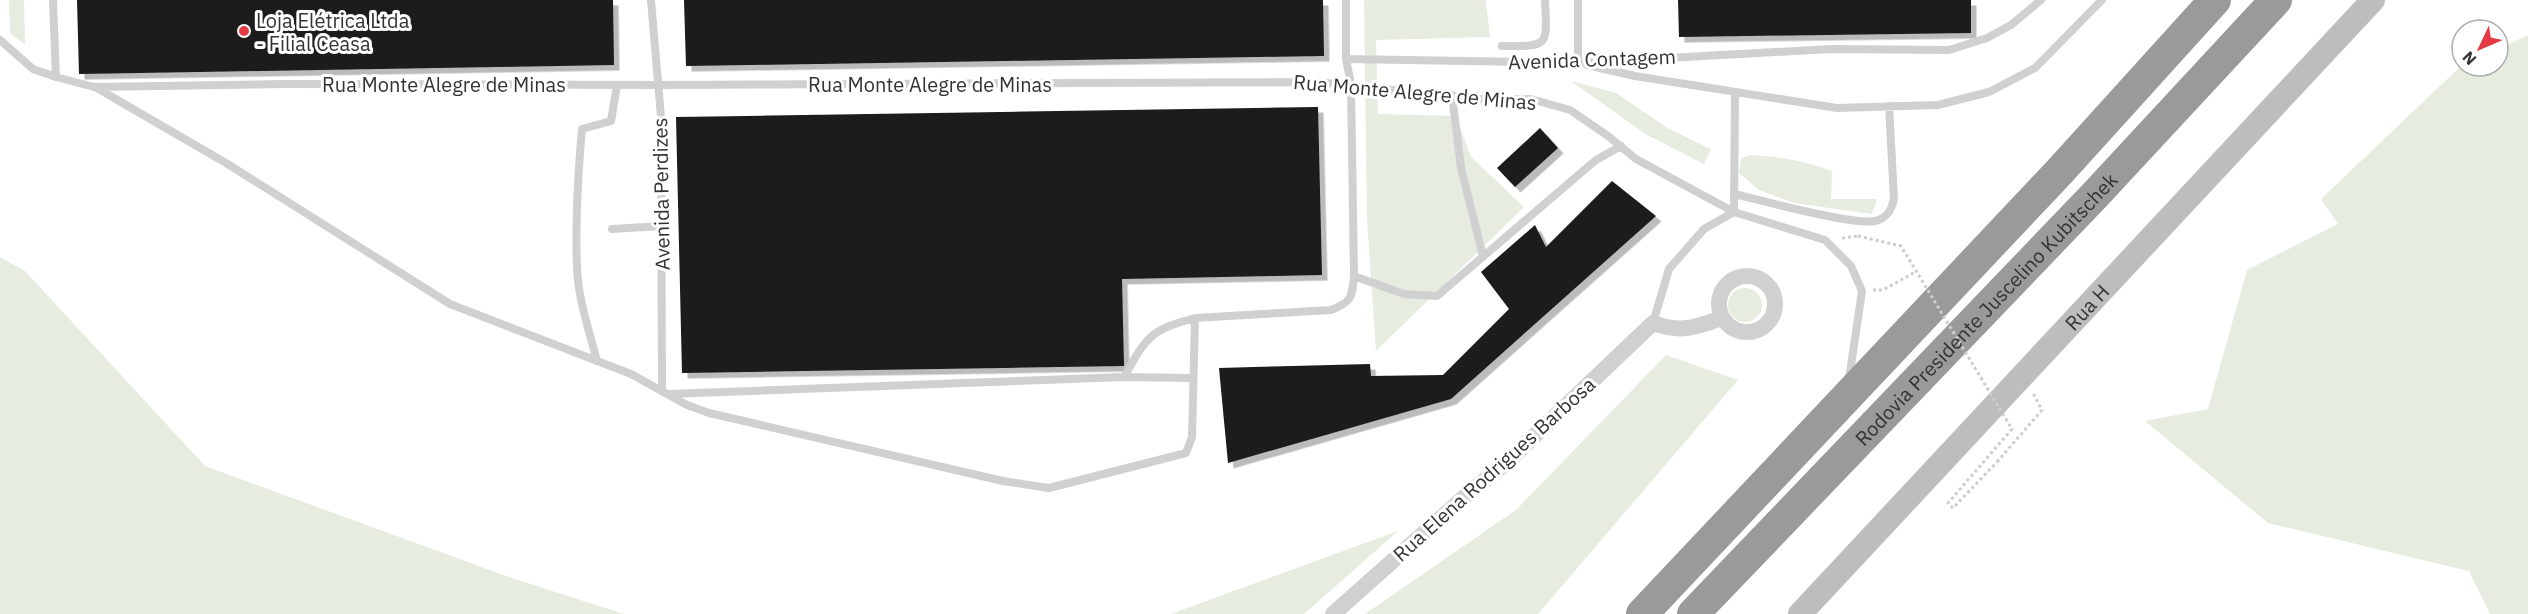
<svg xmlns="http://www.w3.org/2000/svg" width="2528" height="614" font-family="'IBM Plex Sans',sans-serif">
<style>
.green{fill:#e6ecdf}
.building{fill:#1a1a1a;filter:url(#shadow)}
.lines{fill:none;stroke-linecap:round;stroke-linejoin:round}
.path{stroke:#cdcdcd;stroke-width:3;stroke-dasharray:3 3;stroke-linecap:butt}
.service{stroke:#d0d0d0;stroke-width:8}
.minor{stroke:#d0d0d0;stroke-width:16}
.secondary{stroke:#bdbdbd;stroke-width:24}
.motorway{stroke:#9a9a9a;stroke-width:32}
.path-bridge{stroke:#cdcdcd;stroke-width:3;stroke-dasharray:3 3;stroke-linecap:butt}
.poi-dot{fill:#e63946;stroke:#fff;stroke-width:2}
.labels{text-anchor:middle;dominant-baseline:central;stroke-width:6;stroke-linejoin:round;paint-order:stroke}
.poi-label{font-size:20px;fill:#333;stroke:#fff;text-anchor:start}
.street-label{font-size:20px;fill:#333;stroke:#fff}
</style>
<defs>
<filter id="shadow"><feDropShadow dx="5.5" dy="5.5" stdDeviation="0" flood-color="#0004"/></filter>
</defs>
<rect width="100%" height="100%" fill="#fff"/>
<path class="green" d="M9 0H24L25 45 10 33Z
M1364 0H1486L1490 37 1376 40 1378 114 1456 116 1471 157 1524 207 1376 351 1367 219Z
M2528 35V614H2490L2469 571 2268 523 2145 421 2208 409 2247 270 2338 224 2321 199 2462 65 2498 66V49Z
M1571 81 1616 93 1669 129 1711 149 1704 164 1647 135Z
M1749 155C1777 156 1806 161 1832 171L1831 199H1877L1872 214 1794 203 1759 190 1739 173 1741 159Z
M0 257 25 271 205 466 506 576 624 614H0Z
M1728 305a17 17 0 1 1 34 0a17 17 0 1 1-34 0Z
M1666 355 1738 380 1538 614H1365L1516 510Z
M1398 531 1304 614H1171Z"/>
<path class="building" d="M77 0H613L614 65 79 74Z
M684 0H1323L1324 56 686 66Z
M1678 0H1971V33L1679 37Z
M1318 107 1322 275 1122 279 1124 366 682 373 676 117Z
M1540 128 1558 148 1515 187 1497 168Z
M1612 181 1656 216 1451 399 1228 463 1219 368 1370 364 1371 376 1443 375 1509 309 1481 272 1535 225 1546 247Z"/>
<g class="lines">
<path class="path" d="M1842 238 1858 236
M1873 290H1883L1917 271
M1997 462 2042 410 2033 393"/>
<path class="service" d="M53 0 56 77 94 87 284 84 658 85 1317 82 1489 100 1531 99 1570 110 1608 136 1636 159 1734 212 1825 240 1851 266 1862 291 1849 379
M651 0 661 117 662 389
M1578 0V63
M0 40 33 69 56 77
M1502 46C1550 46 1547 47 1545 0
M1346 59 1578 63 1831 49 1949 50 1987 38 2011 25 2041 0
M1587 65 1635 76 1837 108 1938 105 1989 92 2035 68 2102 0
M95 87 226 163 450 304 631 374 687 405 709 413 1003 481 1049 488 1186 453 1192 437 1195 318 1331 310C1352 302 1352 297 1354 276L1351 84 1346 59V0
M1452 95 1461 168 1483 256
M1734 194C1760 200 1855 226 1875 221 1887 218 1892 210 1894 198L1889 106
M1734 212 1735 92
M612 229 662 226
M1354 276 1404 294 1437 296 1596 160 1621 146
M1653 323 1669 269 1704 229 1734 212
M597 361C589 330 578 299 577 267 575 221 578 174 582 129L611 121 617 85
M1124 377C1147 337 1149 330 1195 318
M669 394 1124 377 1192 378"/>
<path class="minor" d="M1719 304a28 28 0 1 1 56 0a28 28 0 1 1-56 0Z
M1333 614 1469 493 1507 462 1653 323C1681 333 1694 328 1722 318"/>
<path class="secondary" id="s1" d="M1800 614 2373 0"/>
<g class="motorway">
<path d="M1642 614 2061 170 2215 0"/>
<path id="s2" d="M1693 614 2095 195 2276 0"/>
</g>
<path class="path-bridge" d="M1858 236 1901 246 2012 429 1948 503 1953 508 1997 462"/>
</g>
<circle class="poi-dot" cx="244" cy="31" r="6"/>
<g class="labels">
<g class="poi-label">
<text x="256" y="20">Loja Elétrica Ltda<tspan x="256" dy="23">- Filial Ceasa</tspan></text>
</g>
<g class="street-label">
<text transform="translate(1592 59) rotate(-2)">Avenida Contagem</text>
<text x="444" y="84">Rua Monte Alegre de Minas</text>
<text x="930" y="84">Rua Monte Alegre de Minas</text>
<text transform="translate(1415 92) rotate(5)">Rua Monte Alegre de Minas</text>
<text transform="translate(661 194) rotate(-91)">Avenida Perdizes</text>
<text stroke="none"><textPath href="#s2" startOffset="423">Rodovia Presidente Juscelino Kubitschek</textPath></text>
<text stroke="none"><textPath href="#s1" startOffset="420">Rua H</textPath></text>
<text transform="translate(1494 469) rotate(-42)">Rua Elena Rodrigues Barbosa</text>
</g>
</g>
<g transform="translate(2480 48) rotate(226)"><circle r="28" fill="#ffffff" stroke="#adadad" stroke-width="1.5"/>
<path d="M0-4.5L10 22L0 15L-10 22Z" fill="#e63946"/>
<text y="-9" font-size="16" font-weight="bold" text-anchor="middle" fill="#333333">N</text>
</g>
</svg>
